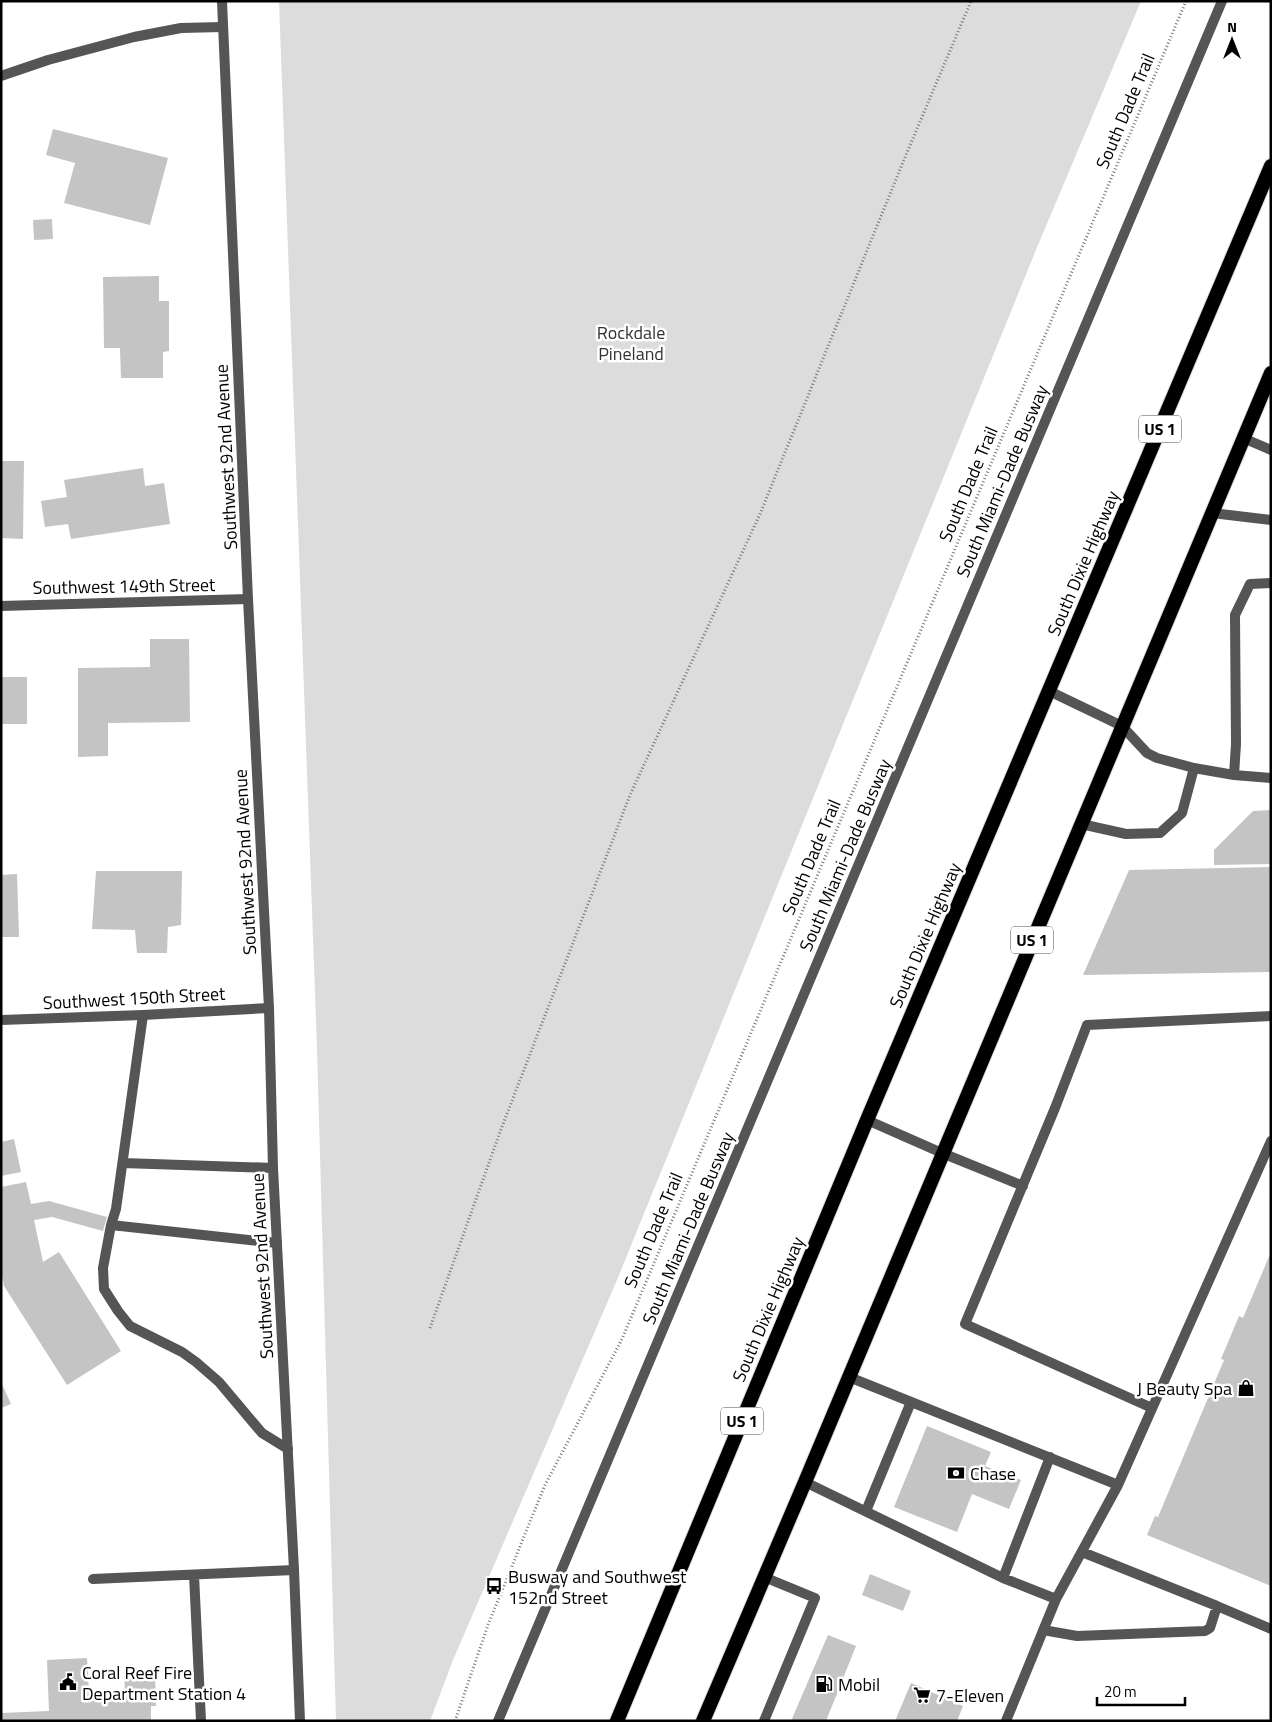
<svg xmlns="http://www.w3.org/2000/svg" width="1272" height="1722" font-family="'Titillium Web',sans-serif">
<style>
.green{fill:#dcdcdc}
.building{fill:#c4c4c4}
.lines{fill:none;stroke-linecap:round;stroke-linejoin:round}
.trunk-casing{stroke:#dbdbdb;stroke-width:16}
.path{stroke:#777;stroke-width:3;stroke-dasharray:1 2.5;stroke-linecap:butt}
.service{stroke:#555;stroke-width:10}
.minor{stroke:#555;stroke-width:10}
.tertiary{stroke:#555;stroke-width:10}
.trunk{stroke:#000;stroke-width:14}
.labels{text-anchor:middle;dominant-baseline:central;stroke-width:5;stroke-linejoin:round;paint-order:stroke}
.shield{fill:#fff;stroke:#4c4c4c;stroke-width:1}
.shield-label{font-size:16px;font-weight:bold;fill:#000}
.street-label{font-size:18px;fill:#000;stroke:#fff}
.park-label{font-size:18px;fill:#333;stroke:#fff}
.poi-label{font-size:18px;fill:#000;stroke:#fff;text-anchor:start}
</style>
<rect width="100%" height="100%" fill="#fff"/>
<path class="green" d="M279 1H1141L1038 245 617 1280 453 1660 430 1721H336L317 1048Z"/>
<path class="building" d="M53 129 168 158 150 225 64 203 75 163 46 155Z
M52 219 53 239 34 240 33 220Z
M159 276V301H169V351L163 352V378H121L120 348H104L103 277Z
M1 461H24L23 539 1 538Z
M143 468 145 486 164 483 170 524 71 539 68 524 45 527 41 501 67 497 64 480Z
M150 639H189L190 722 108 723V756L78 757V668L150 667Z
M1 677H27V724H1Z
M1271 810V864L1214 865V850L1253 811Z
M1271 867V972L1083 975 1129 870Z
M96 871H182L181 925 168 927 167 953H137L135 930 92 929Z
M17 874 19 937H1V875Z
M14 1139 21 1172 1 1176V1142Z
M26 1182 31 1204 49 1201 107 1217 103 1231 52 1217 34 1220 43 1262 59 1252 121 1351 67 1385 4 1286 1 1270V1187Z
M1271 1252V1586L1147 1535 1155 1516 1158 1517 1224 1360 1221 1359 1239 1316 1243 1318Z
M1 1382 11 1404 1 1408Z
M927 1426 991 1452 985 1466 1021 1480 1009 1509 972 1494 957 1532 894 1507Z
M870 1574 911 1591 903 1611 862 1595Z
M828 1635 856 1646 826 1721H791Z
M87 1658 89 1692 125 1691 124 1674 155 1673 156 1706H151V1721H1V1713L49 1711 47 1660Z
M911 1683 963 1706 957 1721H895Z"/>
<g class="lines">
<g class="trunk-casing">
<path id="trunk" d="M617 1721 867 1120 1271 166
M703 1721 805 1482 1271 373"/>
</g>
<path class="path" d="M430 1328 500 1132 630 795 760 514 903 162 971 1
M455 1721 488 1625 545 1485 622 1339 1186 1"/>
<path class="service" d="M1243 438 1271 450
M1212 513 1271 520
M1122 726 1147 753 1157 758 1194 768 1234 775 1271 778
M1234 775 1236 744 1235 615 1250 584 1271 583
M1081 824 1126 834 1160 833 1182 813 1194 768
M143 1015 116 1209 111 1225 277 1243
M942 1153 1023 1186
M123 1163 273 1168
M111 1225 103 1268 104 1289 118 1311 130 1326 182 1352 196 1362 219 1382 262 1433 288 1449
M849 1377 1118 1485
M1152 1408 965 1324 1055 1108 1087 1025 1271 1016
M805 1482 1003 1578 1056 1599
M866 1511 911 1402
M1082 1552 1217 1606 1271 1629
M194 1575 201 1721
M1003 1578 1050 1457
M93 1579 294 1570
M1043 1630 1077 1636 1205 1631 1210 1628 1217 1606
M498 1721 1222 1
M764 1721 815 1598 764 1577
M1006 1721 1056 1599 1118 1485 1271 1141"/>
<path class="minor" d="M1 76 48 60 134 37 181 28 223 27
M1 606 248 599
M1049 691 1122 726
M1 1020 143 1015 269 1008
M867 1120 942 1153"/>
<path class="tertiary" d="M222 1 248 599 269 1008 273 1168 294 1570 300 1721"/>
<use href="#trunk" class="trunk"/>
</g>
<defs>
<g id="shop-bare" transform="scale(1.35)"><path d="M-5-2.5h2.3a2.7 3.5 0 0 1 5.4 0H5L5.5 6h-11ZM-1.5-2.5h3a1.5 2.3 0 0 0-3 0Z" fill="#000" stroke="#fff" stroke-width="2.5" paint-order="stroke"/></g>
<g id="bank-bare" transform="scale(1.35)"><path d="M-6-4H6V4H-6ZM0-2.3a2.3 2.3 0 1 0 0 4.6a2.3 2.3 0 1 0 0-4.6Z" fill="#000" stroke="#fff" stroke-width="2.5" paint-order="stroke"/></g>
<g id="bus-bare" transform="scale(1.35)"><path d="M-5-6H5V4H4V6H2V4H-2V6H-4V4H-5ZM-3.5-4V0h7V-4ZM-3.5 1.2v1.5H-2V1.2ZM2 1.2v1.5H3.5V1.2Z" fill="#000" stroke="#fff" stroke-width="2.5" paint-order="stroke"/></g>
<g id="civic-bare" transform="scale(1.35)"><path d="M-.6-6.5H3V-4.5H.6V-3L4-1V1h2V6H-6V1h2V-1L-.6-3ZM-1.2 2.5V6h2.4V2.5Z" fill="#000" stroke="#fff" stroke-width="2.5" paint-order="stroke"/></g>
<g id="fuel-bare" transform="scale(1.35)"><path d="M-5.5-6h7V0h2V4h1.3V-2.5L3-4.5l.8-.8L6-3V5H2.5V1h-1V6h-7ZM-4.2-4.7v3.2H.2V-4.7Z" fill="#000" stroke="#fff" stroke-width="2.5" paint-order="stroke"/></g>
<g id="supermarket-bare" transform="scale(1.35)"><path d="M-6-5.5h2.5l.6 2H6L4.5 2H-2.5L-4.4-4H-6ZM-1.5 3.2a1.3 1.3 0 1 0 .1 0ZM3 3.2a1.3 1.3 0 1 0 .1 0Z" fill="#000" stroke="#fff" stroke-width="2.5" paint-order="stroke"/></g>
</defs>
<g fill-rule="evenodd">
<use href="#shop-bare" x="1246" y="1388"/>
<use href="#bank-bare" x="956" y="1473"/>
<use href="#bus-bare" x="494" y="1586"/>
<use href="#civic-bare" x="68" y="1682"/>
<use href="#fuel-bare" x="824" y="1684"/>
<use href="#supermarket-bare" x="922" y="1695"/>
</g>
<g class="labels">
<g class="shield">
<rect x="1139" y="415.5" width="42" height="27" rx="4"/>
<rect x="1011" y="926.5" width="42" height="27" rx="4"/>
<rect x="721" y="1407.5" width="42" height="27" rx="4"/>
</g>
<g class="shield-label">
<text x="1160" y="429">US 1</text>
<text x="1032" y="940">US 1</text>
<text x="742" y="1421">US 1</text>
</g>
<g class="street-label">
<text transform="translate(1125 111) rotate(-67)">South Dade Trail</text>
<text transform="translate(226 457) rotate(-93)">Southwest 92nd Avenue</text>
<text transform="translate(1002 481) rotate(-67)">South Miami-Dade Busway</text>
<text transform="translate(968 484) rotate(-67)">South Dade Trail</text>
<text transform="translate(1083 563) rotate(-67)">South Dixie Highway</text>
<text transform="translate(124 586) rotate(-1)">Southwest 149th Street</text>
<text transform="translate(845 855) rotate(-67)">South Miami-Dade Busway</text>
<text transform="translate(811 857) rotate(-67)">South Dade Trail</text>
<text transform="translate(245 862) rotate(-93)">Southwest 92nd Avenue</text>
<text transform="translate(925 935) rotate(-67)">South Dixie Highway</text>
<text transform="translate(134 998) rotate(-3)">Southwest 150th Street</text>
<text transform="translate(688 1228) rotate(-67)">South Miami-Dade Busway</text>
<text transform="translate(653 1230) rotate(-67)">South Dade Trail</text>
<text transform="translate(262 1266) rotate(-93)">Southwest 92nd Avenue</text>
<text transform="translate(768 1309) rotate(-67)">South Dixie Highway</text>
</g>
<g class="park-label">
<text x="631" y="332">Rockdale<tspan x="631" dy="21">Pineland</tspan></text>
</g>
<g class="poi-label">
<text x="1232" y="1388" text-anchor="end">J Beauty Spa</text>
<text x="970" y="1473">Chase</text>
<text x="508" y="1576">Busway and Southwest<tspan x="508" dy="21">152nd Street</tspan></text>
<text x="82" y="1672">Coral Reef Fire<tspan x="82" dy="21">Department Station 4</tspan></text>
<text x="838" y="1684">Mobil</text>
<text x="936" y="1695">7-Eleven</text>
</g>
</g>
<rect width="1272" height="1722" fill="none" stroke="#000000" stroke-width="5"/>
<g transform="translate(1232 40)" stroke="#ffffff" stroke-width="4" paint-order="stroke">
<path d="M0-4L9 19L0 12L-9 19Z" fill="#000000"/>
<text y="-8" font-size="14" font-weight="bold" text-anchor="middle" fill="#000000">N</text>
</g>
<path d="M1097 1697v8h88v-8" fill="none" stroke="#000000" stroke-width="2.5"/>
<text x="1104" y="1697" font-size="15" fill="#000000" stroke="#ffffff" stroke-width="4" paint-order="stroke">20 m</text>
</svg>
